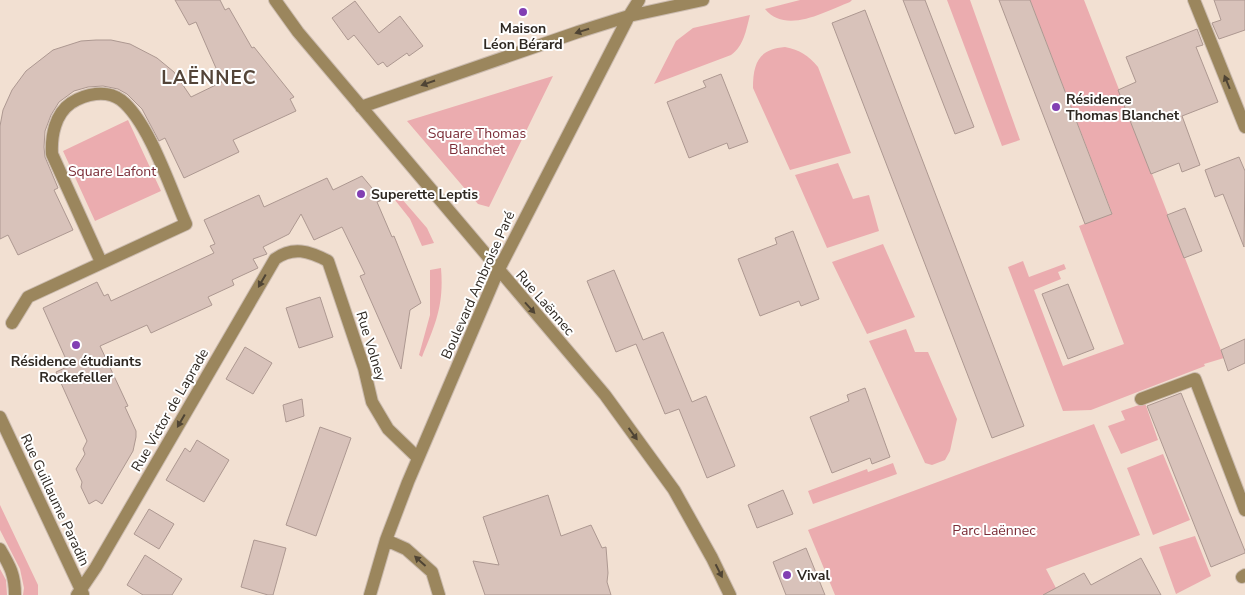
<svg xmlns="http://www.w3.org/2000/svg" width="1245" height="595" font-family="'Nunito Sans',sans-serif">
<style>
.green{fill:#ebacaf}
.building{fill:#d8c2ba;stroke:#ad9891}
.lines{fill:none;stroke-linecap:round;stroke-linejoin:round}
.minor-casing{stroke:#cbbbaf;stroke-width:14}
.minor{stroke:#9b865d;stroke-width:12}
.oneway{fill:#4f4434}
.poi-dot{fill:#823fb3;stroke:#fff;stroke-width:2}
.labels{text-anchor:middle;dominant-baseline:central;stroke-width:4;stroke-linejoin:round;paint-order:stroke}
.poi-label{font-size:14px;font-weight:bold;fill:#2e2822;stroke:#fff;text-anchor:start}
.park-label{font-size:14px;fill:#7b2d37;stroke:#fff}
.street-label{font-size:14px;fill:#2e2822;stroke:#fff}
.district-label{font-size:19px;font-weight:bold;letter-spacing:1px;fill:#534438;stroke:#fff}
</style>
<rect width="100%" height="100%" fill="#f2e0d2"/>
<path class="green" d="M800 0H852L850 2C826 11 786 35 765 9Z
M947 0H970L1020 140 1002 146Z
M1030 0H1084L1224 358 1204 364 1205 366 1091 410 1063 411 1008 267 1023 261 1029 277 1064 264 1066 269 1058 272 1061 279 1034 290 1063 366 1124 344 1079 226 1112 213Z
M750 15C746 30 744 46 731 55L654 84 676 41 693 28Z
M785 47C800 50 808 55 818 67L851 153 790 170 753 88C753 63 759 49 785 47Z
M553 76 489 207 478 204 407 121Z
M128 120 161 191 95 221 63 151Z
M838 163 853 199 869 195 879 231 827 248 795 175Z
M395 191 427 228 434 243 422 246 410 219 391 195Z
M883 244 915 317 867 334 832 262Z
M441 268C444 305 436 323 422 357L419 355 430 315V270Z
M906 329 915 352H928L957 419 950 451 945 460 932 465 925 463 869 341Z
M1145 403 1158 440 1121 454 1108 426 1125 420 1121 411Z
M1094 424 1140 535 1046 569 1057 590 1046 595H835L808 530Z
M1163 454 1190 520 1153 535 1127 468Z
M893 463 897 474 813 504 808 491 867 469 868 472Z
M0 505 38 585V595H23L24 588 20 569 0 530Z
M1195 536 1211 576 1176 594 1159 547Z
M0 569 6 580 7 595H0Z"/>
<path class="building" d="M175 0H220L225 10 229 8 252 48 254 47 294 97 290 99 296 111 233 140 239 152 184 178 165 138 159 141 142 109 127 94 118 89 103 86 88 87 74 91 59 102 51 115 45 131 44 147 45 157 58 188 54 190 73 230 18 255 8 235 0 239V126L3 110 12 90 26 71 53 50 81 41 96 40H111L130 44 157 58 174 72 191 97 222 82 196 22 189 25Z
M903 0H925L974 127 955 134Z
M999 0H1030L1112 214 1085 224Z
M1214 0H1245V30L1219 39 1212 23 1221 20Z
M355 1 379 33 400 16 423 46 409 56 407 53 387 67 383 62 378 65 354 35 348 40 332 18Z
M865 10 1024 426 992 438 832 23Z
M1197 29 1203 45 1196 47 1218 102 1182 116 1200 165 1182 172 1179 163 1151 174 1118 90 1136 82 1126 57Z
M721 74 748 142 729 149 727 143 689 158 667 102 706 87 703 81Z
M1239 157 1245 171 1244 247 1223 194 1215 197 1205 170Z
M362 176 382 200 377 202 392 237 394 236 421 303 410 310 401 369 360 276 365 274 342 227 314 240 301 214 289 234 263 247 267 254 253 259 258 268 232 280 234 285 208 297 212 305 151 333 147 325 100 346 128 406 125 407 136 431V437L133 451 102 504 96 500 89 504 81 487 82 482 76 469 85 454 83 449 87 441 56 372 69 366 43 308 97 282 104 296 108 294 111 301 214 253 210 246 215 244 204 220 259 195 264 207 327 178 333 190Z
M1185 208 1202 251 1184 258 1167 215Z
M793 231 819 299 801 306 799 301 760 316 738 259 777 244 775 238Z
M614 270 643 340 663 332 692 402 706 396 735 466 707 478 679 409 665 414 636 344 616 352 587 281Z
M1068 284 1094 349 1068 359 1042 294Z
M320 297 333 337 299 348 286 308Z
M1245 339V363L1228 371 1221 350Z
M245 347 272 363 253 394 226 379Z
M865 388 890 457 872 464 870 458 832 473 810 417 849 401 847 395Z
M1181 393 1245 551V553L1211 567 1147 406Z
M302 399 304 416 286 422 283 405Z
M320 427 351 438 316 536 286 525Z
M197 440 229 460 204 502 166 480 185 448 190 452Z
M783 490 793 514 757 528 748 505Z
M548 495 561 536 591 525 602 548 606 547 608 573 607 582 611 595H485L473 561 499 565 483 517Z
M149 509 174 524 159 549 134 534Z
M254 540 286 548 273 595H268L241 587Z
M806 548 825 595H786L773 562Z
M145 555 182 579 172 595H143L127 585Z
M1141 558 1161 595H1043L1084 573 1091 585Z"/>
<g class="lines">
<g class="minor-casing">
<path id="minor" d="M275 0 298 32 605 395 674 490 712 558 730 595
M1194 0 1245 127
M361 107 578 32 629 16 703 0
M12 323 28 297 186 224C171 190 149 122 121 100 106 89 85 94 71 103 55 114 51 136 52 154L101 262
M1141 399 1195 379 1245 510
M0 417 83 594
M386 540 406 549 432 572 439 595
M0 549C10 566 15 575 15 595
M1242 577 1245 575
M77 595 96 567 275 259C293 246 309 251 328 261L364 368 372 402 388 429 418 458
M370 595 386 540 408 482 498 271 629 16 639 0"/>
</g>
<use href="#minor" class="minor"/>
</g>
<defs><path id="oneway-solid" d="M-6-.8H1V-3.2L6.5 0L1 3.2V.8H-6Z" transform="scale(1.25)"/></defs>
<g class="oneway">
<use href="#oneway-solid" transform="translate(582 31) rotate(162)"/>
<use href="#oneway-solid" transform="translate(1227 82) rotate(-112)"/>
<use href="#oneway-solid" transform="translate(428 83) rotate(161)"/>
<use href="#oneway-solid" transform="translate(262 281) rotate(120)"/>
<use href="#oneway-solid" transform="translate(530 308) rotate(48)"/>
<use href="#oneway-solid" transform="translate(181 421) rotate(120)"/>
<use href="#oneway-solid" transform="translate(633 434) rotate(54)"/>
<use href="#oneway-solid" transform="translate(420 561) rotate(-138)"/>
<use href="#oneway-solid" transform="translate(719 571) rotate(63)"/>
</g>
<g class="poi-dot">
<circle cx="523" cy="12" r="5"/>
<circle cx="1056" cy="107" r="5"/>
<circle cx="361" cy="194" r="5"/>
<circle cx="76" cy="345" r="5"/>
<circle cx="787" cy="575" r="5"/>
</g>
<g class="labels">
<g class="poi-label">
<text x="523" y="28" text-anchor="middle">Maison<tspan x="523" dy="16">Léon Bérard</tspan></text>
<text x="1066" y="99">Résidence<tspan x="1066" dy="16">Thomas Blanchet</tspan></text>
<text x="371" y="194">Superette Leptis</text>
<text x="76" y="361" text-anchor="middle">Résidence étudiants<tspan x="76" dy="16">Rockefeller</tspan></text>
<text x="797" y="575">Vival</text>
</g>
<g class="park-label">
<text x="477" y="133">Square Thomas<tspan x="477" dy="16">Blanchet</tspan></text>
<text x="112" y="171">Square Lafont</text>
<text x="994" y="530">Parc Laënnec</text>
</g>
<g class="street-label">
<text transform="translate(478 285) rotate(-66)">Boulevard Ambroise Paré</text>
<text transform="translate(545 303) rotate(49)">Rue Laënnec</text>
<text transform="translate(371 346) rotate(73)">Rue Volney</text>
<text transform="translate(170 410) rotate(-60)">Rue Victor de Laprade</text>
<text transform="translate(55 500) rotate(65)">Rue Guillaume Paradin</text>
</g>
<g class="district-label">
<text x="209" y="78">LAËNNEC</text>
</g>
</g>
</svg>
